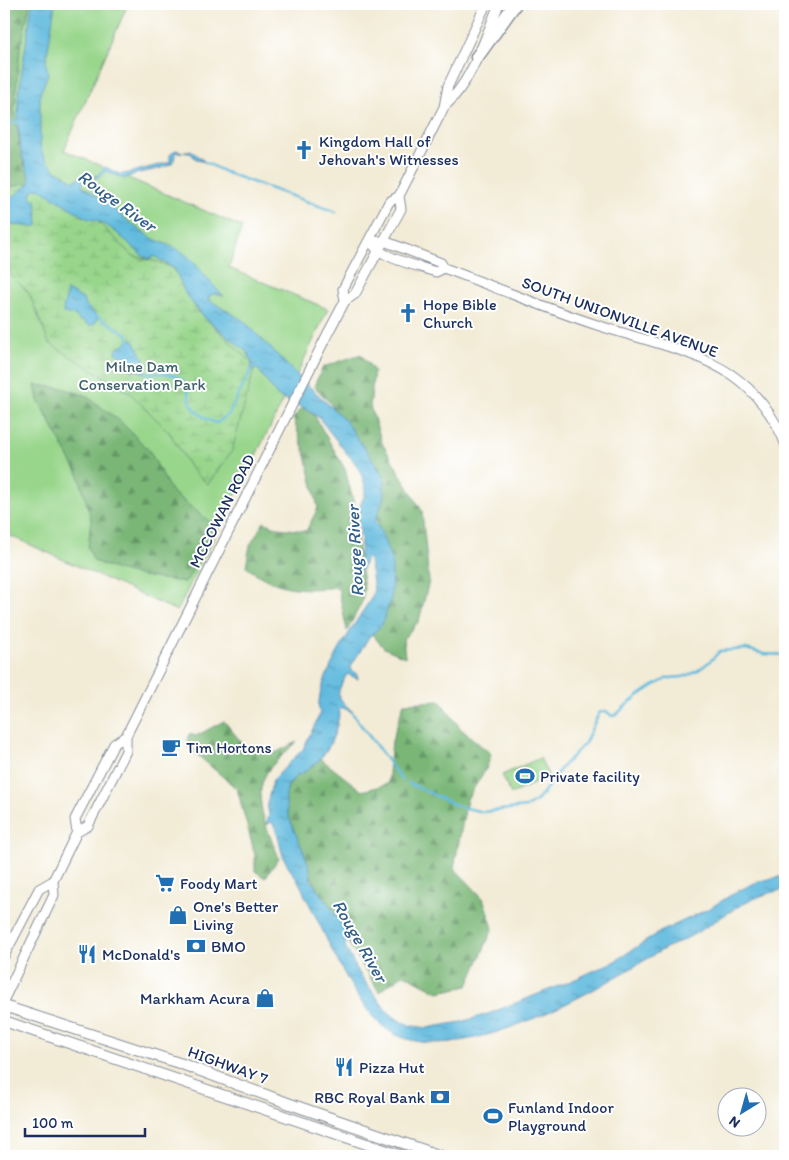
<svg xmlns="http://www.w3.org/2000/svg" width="789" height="1160" font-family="Itim,sans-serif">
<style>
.green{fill:#98d68b;stroke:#5a8274}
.forest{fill:url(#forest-firs);stroke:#4a736a}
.wetland{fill:url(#wetland-marsh);stroke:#5a8274}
.water{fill:url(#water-ripples);stroke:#3e749e}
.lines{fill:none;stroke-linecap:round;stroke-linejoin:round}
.stream{stroke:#60bade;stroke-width:2.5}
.tertiary-casing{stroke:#868d9a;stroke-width:11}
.secondary-casing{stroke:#868d9a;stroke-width:11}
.primary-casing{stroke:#868d9a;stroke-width:12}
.motorway-casing{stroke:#868d9a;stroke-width:15}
.tertiary{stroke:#fff;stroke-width:9}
.secondary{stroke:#fff;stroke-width:9}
.primary{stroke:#fff;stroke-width:10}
.motorway{stroke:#fff;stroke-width:12}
.labels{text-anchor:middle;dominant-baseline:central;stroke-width:4;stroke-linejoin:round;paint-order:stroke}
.poi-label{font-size:16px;fill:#1b2f5e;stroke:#fff;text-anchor:start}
.street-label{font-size:16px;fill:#1b2f5e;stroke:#fff}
.park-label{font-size:16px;fill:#40616c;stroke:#fff}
.water-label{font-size:18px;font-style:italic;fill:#33608b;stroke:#fff}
</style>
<defs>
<pattern id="forest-firs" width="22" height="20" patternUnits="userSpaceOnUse" patternTransform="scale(1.25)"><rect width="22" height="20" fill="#7ab777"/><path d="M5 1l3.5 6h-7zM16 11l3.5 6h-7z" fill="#639565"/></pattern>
<pattern id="wetland-marsh" width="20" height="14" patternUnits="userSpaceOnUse" patternTransform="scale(1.25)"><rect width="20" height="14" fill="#98d68b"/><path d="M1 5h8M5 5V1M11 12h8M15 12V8" fill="none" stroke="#82b87a"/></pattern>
<pattern id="water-ripples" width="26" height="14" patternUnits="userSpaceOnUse" patternTransform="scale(1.25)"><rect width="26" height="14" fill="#60bade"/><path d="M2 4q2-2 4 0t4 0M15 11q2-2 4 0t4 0" fill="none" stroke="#4e98b7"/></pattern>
</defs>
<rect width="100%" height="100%" fill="#fff"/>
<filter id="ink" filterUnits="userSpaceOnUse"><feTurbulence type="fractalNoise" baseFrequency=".02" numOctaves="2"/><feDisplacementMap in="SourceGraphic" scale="10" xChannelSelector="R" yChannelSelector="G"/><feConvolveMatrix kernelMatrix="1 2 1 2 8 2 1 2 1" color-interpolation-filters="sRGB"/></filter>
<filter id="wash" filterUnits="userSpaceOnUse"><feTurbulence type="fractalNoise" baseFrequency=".0096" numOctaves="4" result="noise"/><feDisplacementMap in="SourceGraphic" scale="20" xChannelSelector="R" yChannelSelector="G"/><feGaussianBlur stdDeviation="1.12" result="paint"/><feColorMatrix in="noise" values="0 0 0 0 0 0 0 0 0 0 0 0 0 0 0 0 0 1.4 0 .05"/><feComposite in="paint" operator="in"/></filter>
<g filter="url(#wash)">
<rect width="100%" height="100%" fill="#f2ebd5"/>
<path class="green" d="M4 4H128L64 150 242 227 229 268 328 309 301 366 177 611 4 533Z
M540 758 549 777 511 794 502 775Z"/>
<path class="forest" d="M4 4H30L20 49 14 112 24 165 45 181 4 188Z
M361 354 374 371 370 406 382 443 422 511 429 581 419 621 403 639 405 657 384 648 369 631 383 610 380 533 375 510 348 439 331 404 314 386 323 367Z
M35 385 62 388 85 395 120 421 149 450 171 491 213 524 208 541 186 582C154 579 122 574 94 561L88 548 91 519 79 476 38 400Z
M303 407 314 415 345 469 355 508 358 548 364 588 362 602 347 631 338 587C301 591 277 590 246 567L250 545 264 522 278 528 306 531 318 508 306 456 293 418Z
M440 701 461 729 491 754 487 767 467 799 454 868 483 898 493 928 468 986 438 992 404 974 379 992 330 914 310 874 280 799 297 774 317 756 362 791 388 784 392 741 404 703Z
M224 721 246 748 275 753 297 742C288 750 279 758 271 767 248 794 268 830 279 858L265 878 255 871V855L237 789 187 746 189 734 196 736Z"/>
<path class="wetland" d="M45 181 97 221 133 256 158 262 170 267 183 281 189 297 197 310 255 366 232 451 208 484 192 470 169 432 130 393 49 343 29 293 4 268V190L21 184Z"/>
<path class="water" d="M32 4H55L46 62 48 74 40 94V144L43 156 54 169 74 181 81 176H96L106 167 119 174H124L170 162V155L175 150 184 152 191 150 205 162 197 160 190 153 176 152 173 163C158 172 140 170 124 179L107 171 99 177 83 179 82 186C106 200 124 220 147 235 159 243 173 245 185 254 200 266 209 284 224 296L213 294 209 296V300L244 321 292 370 344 419 375 463 385 481 383 500 375 521 383 536 392 563 391 598 382 625 369 637 351 666 352 671 357 674 358 679 347 674C335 697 335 694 353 712L340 707C338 729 330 753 311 767 303 774 290 777 287 789 279 817 311 852 311 880 319 892 352 930 345 946L359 973 386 1010 397 1019 409 1025 427 1028 461 1022 488 1014 571 981 615 961 660 932 710 908 736 892 759 881 785 876V890C750 894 721 919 691 936 680 942 668 946 657 953 597 989 451 1078 385 1028 352 1002 326 934 305 896 299 878 289 871 283 856 279 844 279 833 272 822L266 825 269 815 267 803 273 780 303 749 320 714C310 689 357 620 372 597L374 589 369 558 366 557 362 570 358 569C360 559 361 548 361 539 361 531 357 523 358 515 358 508 363 500 365 493 367 482 356 461 348 455L319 418 310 411 277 396 258 369 251 370 252 362 247 352 205 318 186 295 175 269 154 256 151 259 144 257C128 244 108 220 88 219L39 188 33 190 31 194 33 201 36 199 38 225 33 227 4 224V198L9 200 31 182 21 152 18 123V97Z
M67 290 83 299 84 304 97 316V321L91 326 78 319 75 315 63 313C63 304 67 299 67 290Z
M129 340H133C138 345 139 352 144 357L142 364 146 373 129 369 131 364 116 353 117 349Z"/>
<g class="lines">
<path class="stream" d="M4 120 18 123
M205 162 227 173 336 212
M97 316 127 334 129 340
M146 373C158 373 171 372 181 379 190 386 187 396 192 405 196 413 208 421 217 423L229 414 251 370
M352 713 402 780
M408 783 458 806 483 812 526 807 538 800 561 768 585 743 599 713 606 711 612 716 616 715C630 701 648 688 666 679 671 677 676 678 682 677 697 674 710 662 720 651L746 649 764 654 785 655"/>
</g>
</g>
<g filter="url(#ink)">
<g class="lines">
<g class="tertiary-casing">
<path id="tertiary" d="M370 241H384L441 263 444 268C495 287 545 308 597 325 642 340 693 349 732 375 755 391 775 417 785 443
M374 246C385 259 419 266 436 272L444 268"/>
</g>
<g class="secondary-casing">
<path id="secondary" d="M444 107C473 80 484 40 499 4
M345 301 343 289 389 202 399 196
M77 832 75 819 114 744 126 736
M4 956 39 889 53 881
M4 999 54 895 53 881 77 832 88 826 126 751V736L329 331 345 301 355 294 401 209 399 196 444 107 448 86 486 4"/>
</g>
<g class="primary-casing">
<path id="primary" d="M4 1006 182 1064 293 1105 441 1156
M4 1021 402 1156"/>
</g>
<g class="motorway-casing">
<path id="motorway" d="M477 57 515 4"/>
</g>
<use href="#tertiary" class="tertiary"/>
<use href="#secondary" class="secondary"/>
<use href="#primary" class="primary"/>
<use href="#motorway" class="motorway"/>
</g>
</g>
<defs>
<g id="church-bare" transform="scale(1.5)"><path d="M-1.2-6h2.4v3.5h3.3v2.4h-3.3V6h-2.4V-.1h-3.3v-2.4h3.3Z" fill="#1f6fb2" stroke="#fff" stroke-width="2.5" paint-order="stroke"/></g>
<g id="cafe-bare" transform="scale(1.5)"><path d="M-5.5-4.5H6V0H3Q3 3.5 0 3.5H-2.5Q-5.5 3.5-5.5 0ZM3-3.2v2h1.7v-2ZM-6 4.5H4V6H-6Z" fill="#1f6fb2" stroke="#fff" stroke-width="2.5" paint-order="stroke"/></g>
<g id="stadium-bare" transform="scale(1.5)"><path d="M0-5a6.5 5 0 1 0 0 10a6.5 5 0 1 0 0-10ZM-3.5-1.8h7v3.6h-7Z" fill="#1f6fb2" stroke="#fff" stroke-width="2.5" paint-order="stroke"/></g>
<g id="supermarket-bare" transform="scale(1.5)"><path d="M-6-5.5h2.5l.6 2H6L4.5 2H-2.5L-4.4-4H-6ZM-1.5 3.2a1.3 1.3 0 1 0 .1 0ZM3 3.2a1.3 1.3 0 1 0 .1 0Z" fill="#1f6fb2" stroke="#fff" stroke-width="2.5" paint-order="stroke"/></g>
<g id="shop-bare" transform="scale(1.5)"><path d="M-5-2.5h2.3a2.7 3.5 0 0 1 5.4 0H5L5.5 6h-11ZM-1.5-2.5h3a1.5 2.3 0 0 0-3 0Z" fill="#1f6fb2" stroke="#fff" stroke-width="2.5" paint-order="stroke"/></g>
<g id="bank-bare" transform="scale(1.5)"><path d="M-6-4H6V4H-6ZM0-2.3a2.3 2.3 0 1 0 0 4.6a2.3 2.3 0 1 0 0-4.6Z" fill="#1f6fb2" stroke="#fff" stroke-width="2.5" paint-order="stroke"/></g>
<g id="restaurant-bare" transform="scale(1.5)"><path d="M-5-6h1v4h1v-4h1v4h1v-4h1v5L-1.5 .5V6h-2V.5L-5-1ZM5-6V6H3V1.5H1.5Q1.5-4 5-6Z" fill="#1f6fb2" stroke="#fff" stroke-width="2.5" paint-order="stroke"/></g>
</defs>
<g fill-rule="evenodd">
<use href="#church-bare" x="304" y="150"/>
<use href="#church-bare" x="408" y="313"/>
<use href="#cafe-bare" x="171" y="747"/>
<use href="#stadium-bare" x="525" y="776"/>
<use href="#supermarket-bare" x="165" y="883"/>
<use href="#shop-bare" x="178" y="915"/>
<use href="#bank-bare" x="196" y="946"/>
<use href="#restaurant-bare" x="87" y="954"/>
<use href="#shop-bare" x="265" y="998"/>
<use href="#restaurant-bare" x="344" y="1067"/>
<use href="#bank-bare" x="440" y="1097"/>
<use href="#stadium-bare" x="493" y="1116"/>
</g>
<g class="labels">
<g class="poi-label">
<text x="319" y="141">Kingdom Hall of<tspan x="319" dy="18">Jehovah's Witnesses</tspan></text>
<text x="423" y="304">Hope Bible<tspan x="423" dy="18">Church</tspan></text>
<text x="186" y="747">Tim Hortons</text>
<text x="540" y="776">Private facility</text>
<text x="180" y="883">Foody Mart</text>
<text x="193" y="906">One's Better<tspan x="193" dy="18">Living</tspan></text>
<text x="211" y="946">BMO</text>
<text x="102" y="954">McDonald's</text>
<text x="250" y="998" text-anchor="end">Markham Acura</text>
<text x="359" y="1067">Pizza Hut</text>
<text x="425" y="1097" text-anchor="end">RBC Royal Bank</text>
<text x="508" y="1107">Funland Indoor<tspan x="508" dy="18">Playground</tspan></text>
</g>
<g class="street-label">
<text transform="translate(620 317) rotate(20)">SOUTH UNIONVILLE AVENUE</text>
<text transform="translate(222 511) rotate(-63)">MCCOWAN ROAD</text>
<text transform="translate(228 1065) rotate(20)">HIGHWAY 7</text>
</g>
<g class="park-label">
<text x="142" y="366">Milne Dam<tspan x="142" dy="18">Conservation Park</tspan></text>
</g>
<g class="water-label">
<text transform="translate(117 201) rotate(36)">Rouge River</text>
<text transform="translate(355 551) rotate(-93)">Rouge River</text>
<text transform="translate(360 941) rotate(60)">Rouge River</text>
</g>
</g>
<rect width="789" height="1160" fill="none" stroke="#fff" stroke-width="20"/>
<g transform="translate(742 1112) rotate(217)"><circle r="24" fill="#ffffff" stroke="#a4acbf"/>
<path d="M0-4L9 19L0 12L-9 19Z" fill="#1f6fb2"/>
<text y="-8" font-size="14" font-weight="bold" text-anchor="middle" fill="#1b2f5e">N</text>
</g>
<path d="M25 1128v8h120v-8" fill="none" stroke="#1b2f5e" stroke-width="2.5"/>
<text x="32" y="1128" font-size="15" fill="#1b2f5e" stroke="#ffffff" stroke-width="4" paint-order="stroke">100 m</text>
</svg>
